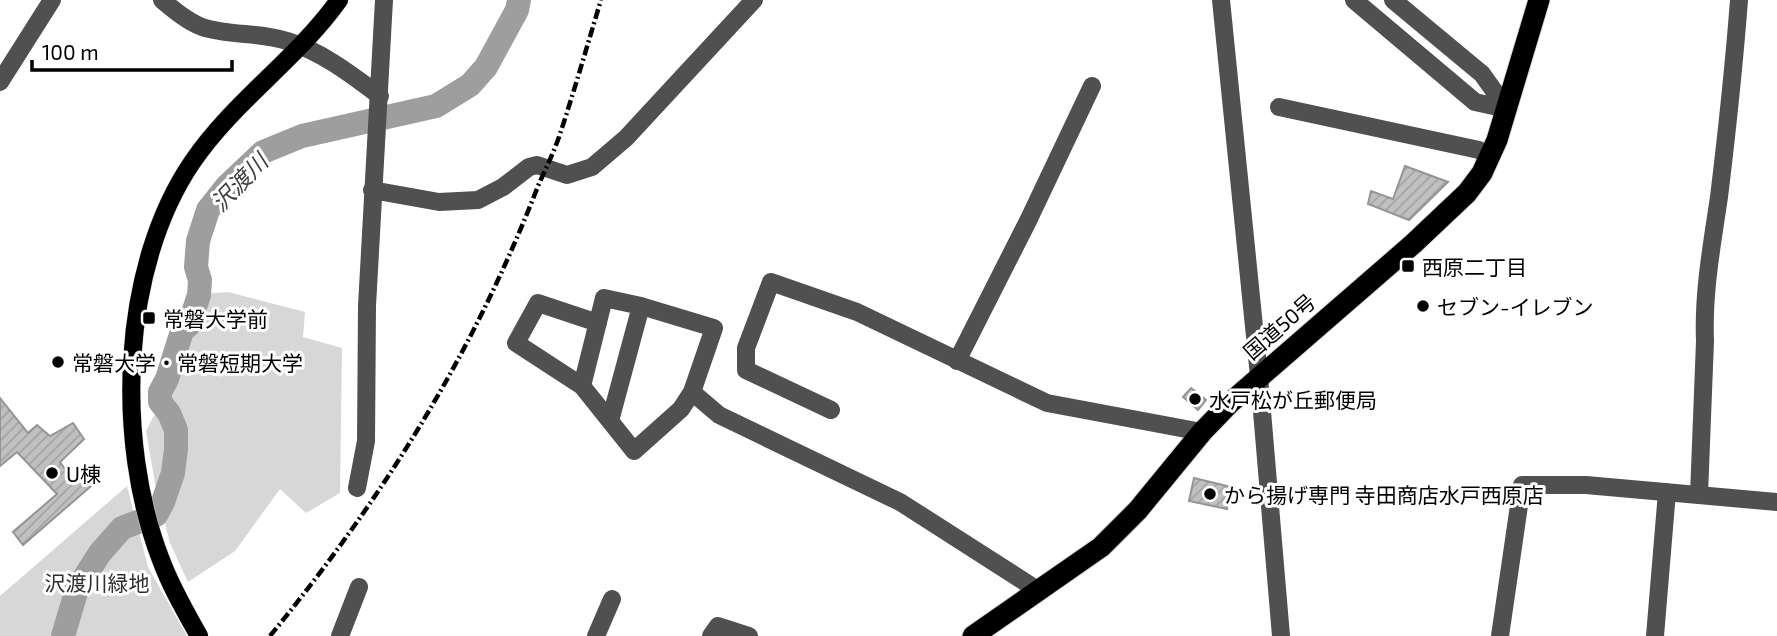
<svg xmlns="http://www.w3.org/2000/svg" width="1777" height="636" font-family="'Exo 2','Noto Sans JP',sans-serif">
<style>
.green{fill:#d7d7d7}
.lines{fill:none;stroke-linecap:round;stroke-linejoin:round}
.river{stroke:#9e9e9e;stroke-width:24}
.building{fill:url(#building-hatch);stroke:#949494;stroke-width:2}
.major-casing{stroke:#dbdbdb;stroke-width:19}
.highway-casing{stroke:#dbdbdb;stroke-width:23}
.minor{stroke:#505050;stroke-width:18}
.major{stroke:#000;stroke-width:18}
.highway{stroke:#000;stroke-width:21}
.rail{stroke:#000;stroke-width:4.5;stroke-dasharray:10 3.5 2 3.5;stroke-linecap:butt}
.poi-dot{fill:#000;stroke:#fff;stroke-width:2.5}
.labels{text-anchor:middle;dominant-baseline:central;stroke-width:6;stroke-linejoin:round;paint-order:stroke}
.poi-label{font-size:21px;fill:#000;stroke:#fff;text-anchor:start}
.street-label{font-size:21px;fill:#000;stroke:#fff}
.park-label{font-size:21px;fill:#2e2e2e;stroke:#fff}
.water-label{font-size:23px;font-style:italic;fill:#3f3f3f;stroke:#fff}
</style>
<defs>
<pattern id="building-hatch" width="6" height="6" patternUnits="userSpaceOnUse" patternTransform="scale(1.75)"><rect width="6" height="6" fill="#c0c0c0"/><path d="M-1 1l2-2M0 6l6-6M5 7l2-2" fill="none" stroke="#a3a3a3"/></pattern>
</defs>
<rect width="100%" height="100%" fill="#fff"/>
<path class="green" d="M228 292 305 312 303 337 342 348 340 493 306 513 280 489 235 551 188 582 170 543 156 489 146 431 179 368 203 294Z
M127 486 148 567 187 636H0V596Z"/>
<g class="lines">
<path class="river" d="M63 636 77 589 100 553 122 528 156 515 163 502 173 473 176 449V430L169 413 160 402V392L167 379 182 331 189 325 199 295 200 280 196 267 198 241 208 210 227 186 263 152 302 136 436 106 470 85 486 67 517 10 519 0"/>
</g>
<path class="building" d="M1405 166 1448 182 1409 220 1368 204 1371 191 1393 199Z
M1191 388 1206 400 1198 410 1183 397Z
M0 398 28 433 37 425 50 436 73 423 84 439 60 462 73 480 89 467 98 480 23 545 13 532 57 494 17 452 0 466Z
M1194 478 1231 487 1227 509 1189 501Z"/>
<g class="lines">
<g class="major-casing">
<path id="major" d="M199 636C185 611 171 587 161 560 115 442 120 267 193 161 234 101 297 59 339 0"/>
</g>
<g class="highway-casing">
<path id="highway" d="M973 636 1101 547 1138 510 1202 432 1231 402 1413 244 1467 193 1482 173 1497 140 1539 0"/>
</g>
<path class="minor" d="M162 0C174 10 187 21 202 27 229 36 260 32 287 41 321 51 352 75 380 96
M1221 0 1259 376 1281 636
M1354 0 1475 102 1507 109
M1393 0 1482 74 1507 109
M0 82 52 0
M1279 107 1479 150 1490 157
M372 190 439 202 478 200 503 187 529 167 537 165 567 175 592 167 626 138 754 0
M957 361 1028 221 1092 86
M582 386 516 343 538 303 598 323
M692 392 681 409 634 451 582 386 604 298 641 306 714 328 692 392 719 415 900 502 1039 591
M831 410 746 370V348L771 282 857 312 1047 403 1202 432
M610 421 641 306
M357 488 366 441 367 306 384 0
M1699 495 1705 341C1703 292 1712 245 1719 197 1727 131 1734 66 1739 0
M340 636 359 587
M596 636 612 599
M711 636 718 626 749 636
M1500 636 1522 485H1586L1777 502
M1655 636 1667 492"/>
<use href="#major" class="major"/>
<use href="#highway" class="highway"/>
<path class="rail" d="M270 636C384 497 473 354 538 186 545 170 553 154 559 137 574 92 587 46 601 0"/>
</g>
<g class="poi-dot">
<rect x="1401" y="259" width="14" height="14" rx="3.5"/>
<circle cx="1423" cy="306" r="7"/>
<rect x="142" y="311" width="14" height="14" rx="3.5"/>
<circle cx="58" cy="362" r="7"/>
<circle cx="1195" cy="399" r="7"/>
<circle cx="52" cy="473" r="7"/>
<circle cx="1210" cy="494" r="7"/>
</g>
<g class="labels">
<g class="poi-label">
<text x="1422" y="266">西原二丁目</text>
<text x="1437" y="306">セブン-イレブン</text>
<text x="163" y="318">常磐大学前</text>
<text x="72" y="362">常磐大学・常磐短期大学</text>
<text x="1209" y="399">水戸松が丘郵便局</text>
<text x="66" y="473">U棟</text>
<text x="1224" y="494">から揚げ専門 寺田商店水戸西原店</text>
</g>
<g class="street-label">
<text transform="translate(1279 326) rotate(-41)">国道50号</text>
</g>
<g class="park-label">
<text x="97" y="582">沢渡川緑地</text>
</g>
<g class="water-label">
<text transform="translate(239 182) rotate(-46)">沢渡川</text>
</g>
</g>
<path d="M32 60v10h200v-10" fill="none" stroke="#000000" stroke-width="3.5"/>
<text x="42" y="60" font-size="21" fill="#000000" stroke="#ffffff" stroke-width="5" paint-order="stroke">100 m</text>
</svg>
